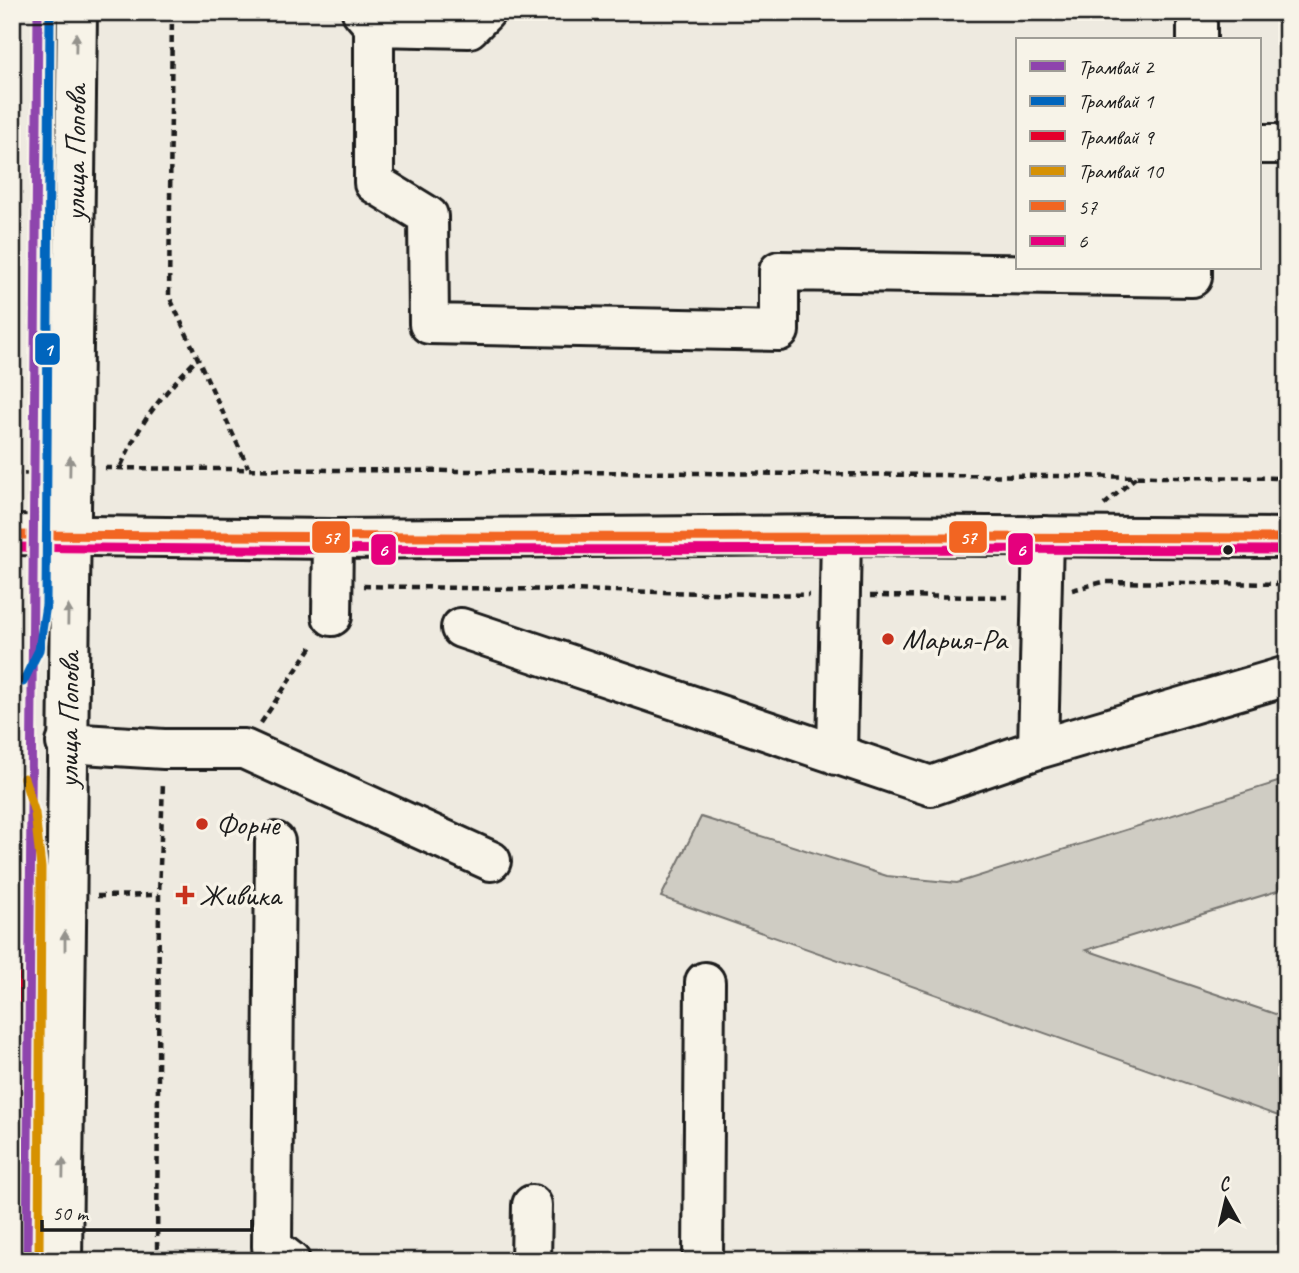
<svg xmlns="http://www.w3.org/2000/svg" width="1299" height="1273" font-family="Caveat,sans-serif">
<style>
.green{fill:#cfccc3;stroke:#767470;stroke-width:2}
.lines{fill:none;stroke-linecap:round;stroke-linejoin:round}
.minor-casing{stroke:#1c1c1c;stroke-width:44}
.major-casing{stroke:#1c1c1c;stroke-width:44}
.path{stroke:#1c1c1c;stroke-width:4.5;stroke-dasharray:7 5;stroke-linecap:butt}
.minor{stroke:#f7f3e8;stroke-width:38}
.major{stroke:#f7f3e8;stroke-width:38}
.bus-1-casing{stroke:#f7f3e8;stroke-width:14}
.bus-2-casing{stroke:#f7f3e8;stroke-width:14}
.bus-1{stroke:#f26522;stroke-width:9}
.bus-2{stroke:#e5007d;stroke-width:9}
.tram-1-casing{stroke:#f7f3e8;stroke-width:14}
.tram-2-casing{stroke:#f7f3e8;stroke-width:14}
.tram-3-casing{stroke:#f7f3e8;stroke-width:14}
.tram-4-casing{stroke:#f7f3e8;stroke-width:14}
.tram-1{stroke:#8e44ad;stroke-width:9}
.tram-2{stroke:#0065bd;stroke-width:9}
.tram-3{stroke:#e4002b;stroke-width:9}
.tram-4{stroke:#d69104;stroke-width:9}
.oneway{fill:#94928c}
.bus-dot{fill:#1c1c1c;stroke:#f7f3e8;stroke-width:2.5}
.poi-dot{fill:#c8321e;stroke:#f7f3e8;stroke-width:2.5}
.labels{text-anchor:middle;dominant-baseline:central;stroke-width:7;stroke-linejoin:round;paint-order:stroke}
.street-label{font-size:30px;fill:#1c1c1c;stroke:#f7f3e8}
.poi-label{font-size:30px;fill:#1c1c1c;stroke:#f7f3e8;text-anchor:start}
.line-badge{stroke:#f7f3e8;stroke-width:2.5}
.badge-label{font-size:19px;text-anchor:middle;font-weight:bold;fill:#fff}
</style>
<rect width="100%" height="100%" fill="#eeeae0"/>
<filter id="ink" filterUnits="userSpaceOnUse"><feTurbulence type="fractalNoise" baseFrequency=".0143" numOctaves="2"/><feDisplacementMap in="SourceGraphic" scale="14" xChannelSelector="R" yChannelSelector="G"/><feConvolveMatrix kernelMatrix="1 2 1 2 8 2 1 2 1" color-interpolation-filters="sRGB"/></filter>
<g filter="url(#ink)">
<path class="green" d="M1287 779V888L1086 950 1287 1018V1119L661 897 701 817 887 876 957 883Z"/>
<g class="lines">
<g class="minor-casing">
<path id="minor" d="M362 12 374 26V183L428 216 429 324 779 331V271L1192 277V268
M374 26 469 28 485 12
M1197 40V12
M1259 144H1287
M332 616 333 539
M461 628 931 786 1038 749 1287 676
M66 743 164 749H244L491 861
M1038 749 1043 536
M837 755 841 535
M275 842 272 1247 290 1261
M531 1261 532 1205
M703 1261 705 982"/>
</g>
<g class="major-casing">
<g id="major">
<path d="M12 535 333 539 841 535 1287 538"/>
<path id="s1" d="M62 1261 77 12"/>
</g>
</g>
<path class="path" d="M172 12 169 296 248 467
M121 466C142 418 162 395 198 358
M105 468 1287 478
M12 474 40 473
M1104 505 1136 477
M363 586 809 595
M1072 590 1103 582 1287 584
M870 596 1008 597
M261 723 314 643
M97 896 159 895
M12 898 36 897
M157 1261 159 895 163 782"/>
<use href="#minor" class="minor"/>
<use href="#major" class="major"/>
<g class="bus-1-casing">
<path id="bus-1" d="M12 535C437 540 862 535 1287 538"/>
</g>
<g class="bus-2-casing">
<path id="bus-2" d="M12 547C437 553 862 547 1287 550"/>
</g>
<use href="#bus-1" class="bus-1"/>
<use href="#bus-2" class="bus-2"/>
<g class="tram-1-casing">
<path id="tram-1" d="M27 1261 38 12"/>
</g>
<g class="tram-2-casing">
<path id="tram-2" d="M23 682 39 650 46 605 50 12"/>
</g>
<g class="tram-3-casing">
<path id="tram-3" d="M12 830 17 869 15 1261"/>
</g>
<g class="tram-4-casing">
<path id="tram-4" d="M24 778 35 813 41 868 39 1261"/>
</g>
<use href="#tram-1" class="tram-1"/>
<use href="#tram-2" class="tram-2"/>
<use href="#tram-3" class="tram-3"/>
<use href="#tram-4" class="tram-4"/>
</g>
<defs><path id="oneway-solid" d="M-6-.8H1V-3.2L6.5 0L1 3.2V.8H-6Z" transform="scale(1.75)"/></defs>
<g class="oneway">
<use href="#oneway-solid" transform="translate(76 43) rotate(-89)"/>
<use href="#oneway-solid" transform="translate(70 466) rotate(-89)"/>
<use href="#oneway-solid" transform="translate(68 615) rotate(-89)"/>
<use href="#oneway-solid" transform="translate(65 941) rotate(-90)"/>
<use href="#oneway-solid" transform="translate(63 1168) rotate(-89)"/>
</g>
</g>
<circle class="bus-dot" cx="1228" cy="550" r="6"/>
<g class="poi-dot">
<circle cx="888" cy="639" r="7"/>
<circle cx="202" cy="824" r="7"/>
<path d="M181.5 884.5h7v7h7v7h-7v7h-7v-7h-7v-7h7z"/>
</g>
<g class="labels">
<g class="street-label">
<text stroke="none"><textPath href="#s1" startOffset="1108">улица Попова</textPath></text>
<text stroke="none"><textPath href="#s1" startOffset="541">улица Попова</textPath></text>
</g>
<g class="poi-label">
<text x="902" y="639">Мария-Ра</text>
<text x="216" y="824">Форне</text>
<text x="199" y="895">Живика</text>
</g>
</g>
<g class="line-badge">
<rect x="34" y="332" width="27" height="34" rx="7" fill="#0065bd"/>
<rect x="948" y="520" width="40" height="34" rx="7" fill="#f26522"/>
<rect x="311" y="520" width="40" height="34" rx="7" fill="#f26522"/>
<rect x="1007" y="532" width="27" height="34" rx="7" fill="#e5007d"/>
<rect x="370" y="533" width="27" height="33" rx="7" fill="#e5007d"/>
</g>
<g class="badge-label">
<text x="48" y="356">1</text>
<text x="968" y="544">57</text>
<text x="331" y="544">57</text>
<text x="1021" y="556">6</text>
<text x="383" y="556">6</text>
</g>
<rect width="1299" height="1273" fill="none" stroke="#f7f3e8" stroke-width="42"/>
<rect x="21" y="21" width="1257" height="1231" fill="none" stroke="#1c1c1c" stroke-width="2.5" filter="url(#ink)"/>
<rect x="1016" y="38" width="245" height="231" fill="#f7f3e8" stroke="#9f9d96" stroke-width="2"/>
<rect x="1030" y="61" width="35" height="10" fill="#8e44ad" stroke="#9f9d96" stroke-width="2"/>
<text x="1078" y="74" font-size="21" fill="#1c1c1c">Трамвай 2</text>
<rect x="1030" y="96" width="35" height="10" fill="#0065bd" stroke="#9f9d96" stroke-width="2"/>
<text x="1078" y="108" font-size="21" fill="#1c1c1c">Трамвай 1</text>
<rect x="1030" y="131" width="35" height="10" fill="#e4002b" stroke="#9f9d96" stroke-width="2"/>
<text x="1078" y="144" font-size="21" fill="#1c1c1c">Трамвай 9</text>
<rect x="1030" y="166" width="35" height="10" fill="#d69104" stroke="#9f9d96" stroke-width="2"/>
<text x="1078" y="178" font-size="21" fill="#1c1c1c">Трамвай 10</text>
<rect x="1030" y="201" width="35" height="10" fill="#f26522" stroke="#9f9d96" stroke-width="2"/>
<text x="1078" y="214" font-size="21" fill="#1c1c1c">57</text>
<rect x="1030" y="236" width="35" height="10" fill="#e5007d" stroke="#9f9d96" stroke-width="2"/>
<text x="1078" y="248" font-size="21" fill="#1c1c1c">6</text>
<g transform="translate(1226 1200) rotate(352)" stroke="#f7f3e8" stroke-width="5" paint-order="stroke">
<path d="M0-5L12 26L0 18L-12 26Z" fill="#1c1c1c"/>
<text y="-10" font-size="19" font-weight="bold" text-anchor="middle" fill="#1c1c1c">С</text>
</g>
<path d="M42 1220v10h210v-10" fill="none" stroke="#1c1c1c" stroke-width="3.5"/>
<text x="52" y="1220" font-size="21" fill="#1c1c1c" stroke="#f7f3e8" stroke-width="5" paint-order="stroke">50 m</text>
</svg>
